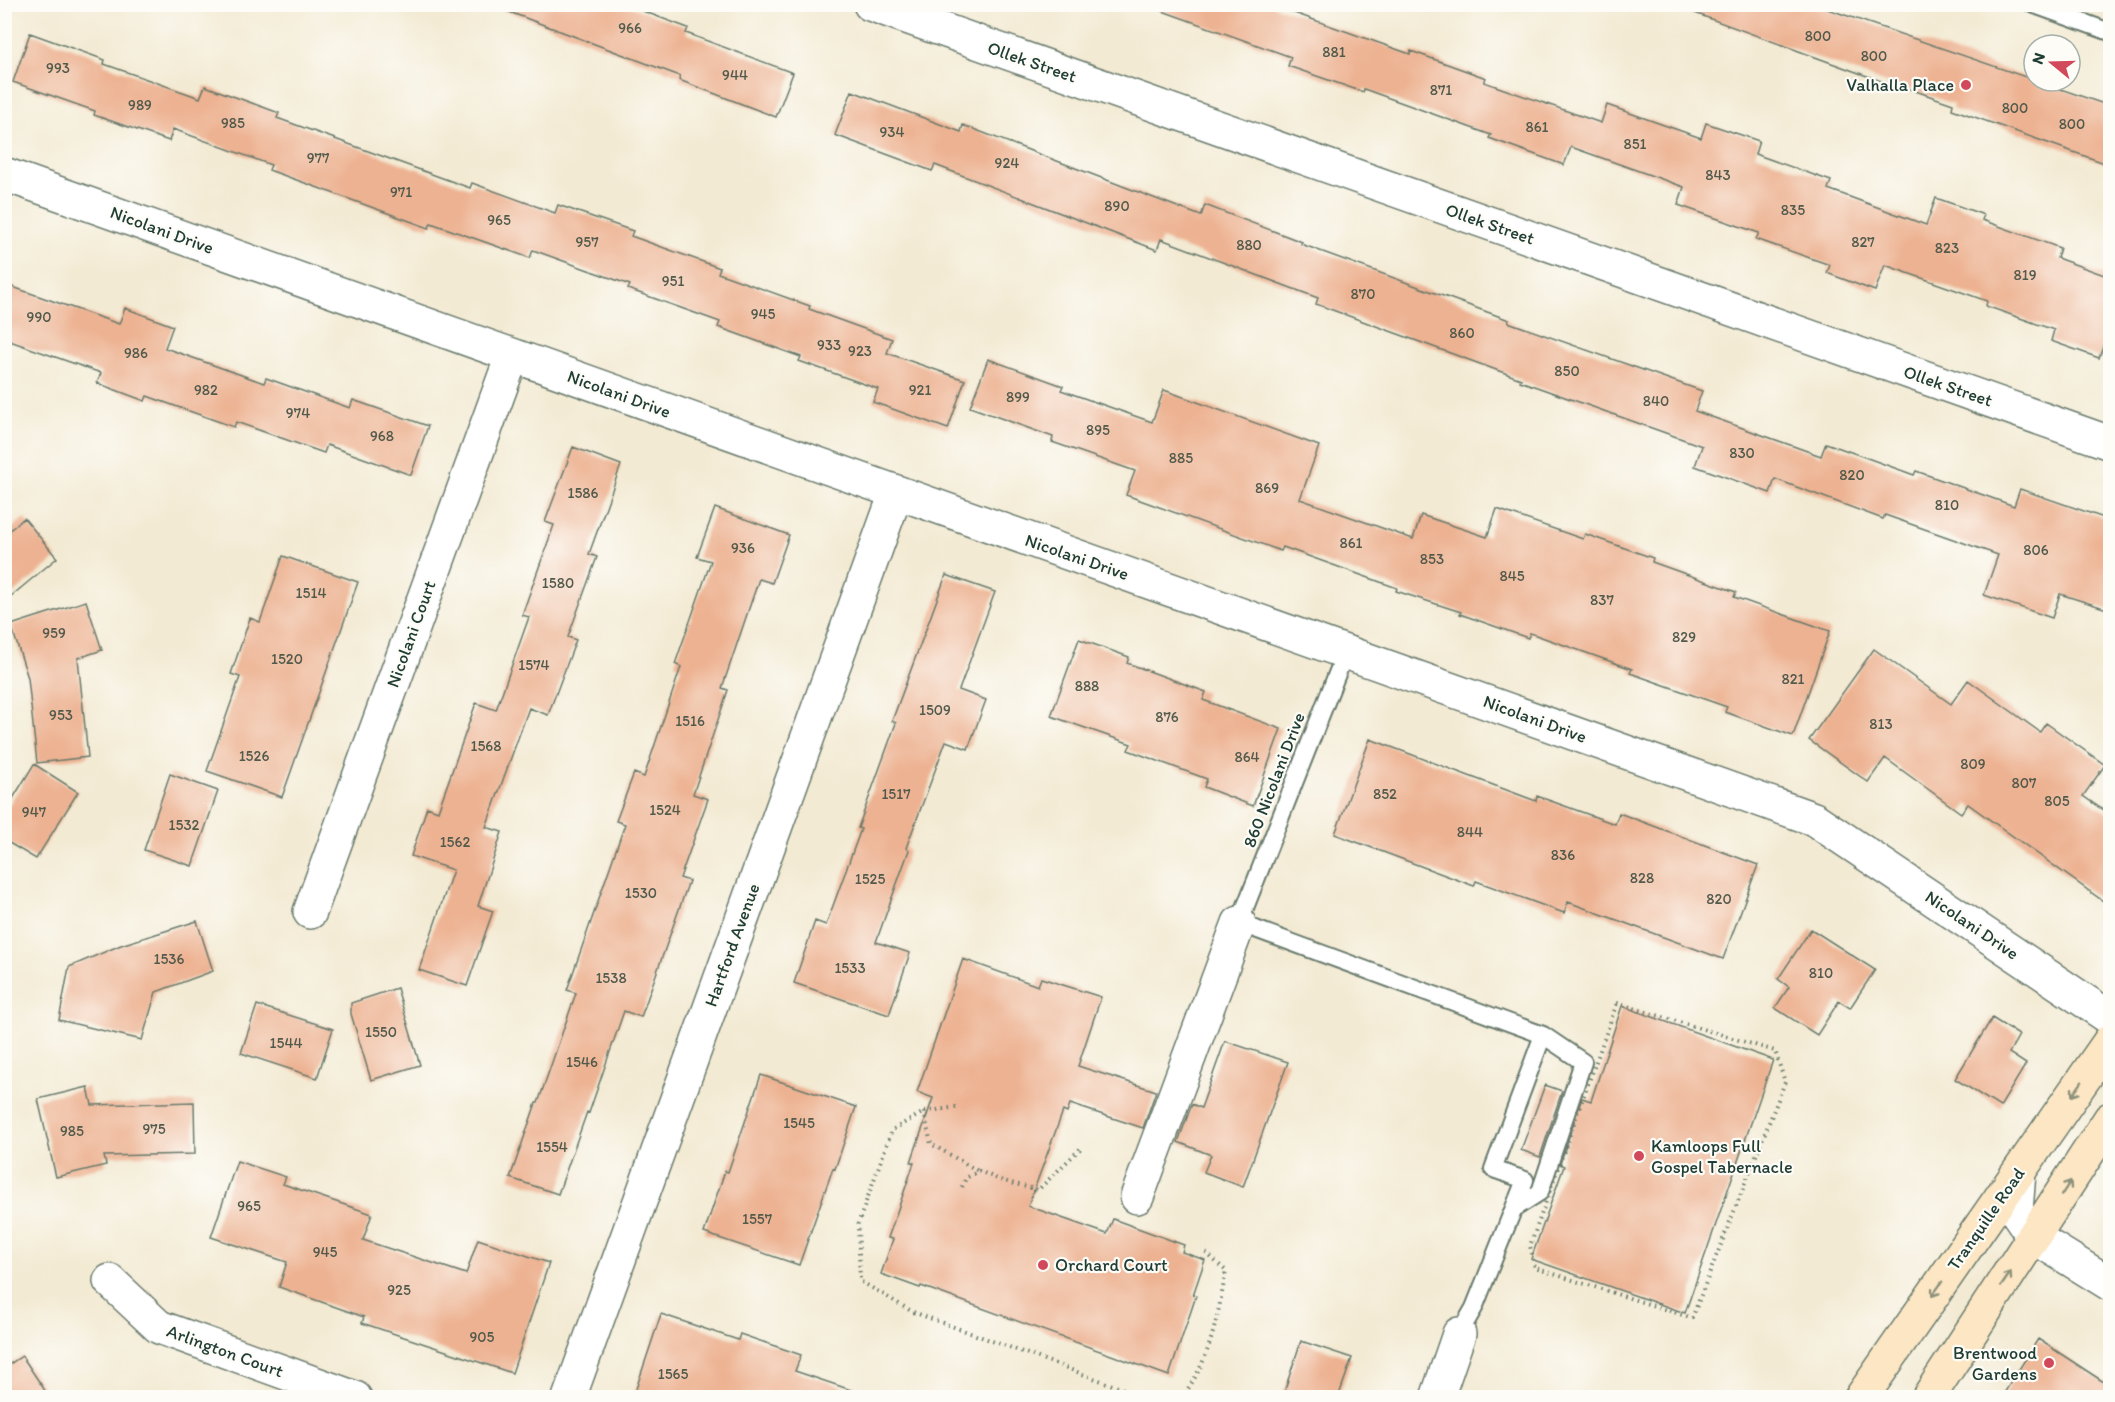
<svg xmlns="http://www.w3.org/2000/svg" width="2115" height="1402" font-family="Itim,sans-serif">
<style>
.building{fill:#edb292}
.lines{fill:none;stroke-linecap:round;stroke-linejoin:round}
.lane-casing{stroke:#697a6c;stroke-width:20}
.street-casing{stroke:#697a6c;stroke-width:36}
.secondary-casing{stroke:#697a6c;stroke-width:36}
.path{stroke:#697a6c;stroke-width:4;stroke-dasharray:1.5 4.5;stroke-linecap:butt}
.lane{stroke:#fff;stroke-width:16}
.street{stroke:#fff;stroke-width:33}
.secondary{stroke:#fce6c4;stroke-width:33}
.oneway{stroke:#8e927c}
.poi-dot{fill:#d1495b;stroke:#fdfcf7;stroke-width:2}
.labels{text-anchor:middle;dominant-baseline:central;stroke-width:4.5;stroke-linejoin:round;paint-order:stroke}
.number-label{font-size:15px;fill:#525a4c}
.street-label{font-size:18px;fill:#1f3d34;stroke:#fdfcf7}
.poi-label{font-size:18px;fill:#1f3d34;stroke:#fdfcf7;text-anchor:end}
</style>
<rect width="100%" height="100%" fill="#fdfcf7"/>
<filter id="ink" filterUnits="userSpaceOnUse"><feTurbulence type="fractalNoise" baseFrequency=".0167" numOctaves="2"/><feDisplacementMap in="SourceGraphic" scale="12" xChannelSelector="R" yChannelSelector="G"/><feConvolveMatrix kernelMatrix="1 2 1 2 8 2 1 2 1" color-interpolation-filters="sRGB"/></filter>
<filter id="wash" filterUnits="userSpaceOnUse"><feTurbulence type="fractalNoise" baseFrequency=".008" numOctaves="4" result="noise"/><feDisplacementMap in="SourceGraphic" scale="24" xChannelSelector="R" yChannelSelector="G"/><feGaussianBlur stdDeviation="1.35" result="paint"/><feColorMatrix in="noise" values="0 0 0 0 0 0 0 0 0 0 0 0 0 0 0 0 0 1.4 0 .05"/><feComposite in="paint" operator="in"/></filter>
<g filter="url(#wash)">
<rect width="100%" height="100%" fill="#f3ead3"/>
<g id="blocks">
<path class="building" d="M497 4H624L688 28 686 33 793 73 776 117 679 80 680 76 496 7Z
M1155 4H1269L1410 54 1411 51 1486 78 1484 82 1601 123 1607 105 1701 138 1706 123 1759 141 1755 154 1831 181 1828 189 1926 225 1936 198 1984 215 1982 220 2060 248 2057 258 2110 277V326L2099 358 2051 341 2054 330 1986 306 1987 301 1885 265 1875 291 1827 273 1830 265 1756 239 1759 233 1678 205 1684 187 1571 147 1564 165 1489 138 1491 135 1364 89 1363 92 1288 66 1291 57 1154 8Z
M1681 4H1813L2110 106V165L1952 109 1953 104 1901 86 1900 88 1681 8Z
M30 33 105 60 104 64 200 98 205 86 279 113 277 118 470 188 472 183 555 213 558 205 633 231 631 236 720 268 718 273 810 306 809 309 892 339 887 353 965 380 948 429 873 402 878 389 799 361 801 357 718 327 720 322 628 289 630 285 533 250 530 258 431 223 429 228 269 170 271 165 173 129 169 141 94 115 95 111 13 82Z
M852 91 961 132 963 125 1201 216 1205 205 1302 242 1301 244 1509 320 1508 322 1702 391 1695 411 1821 456 1826 443 1914 475 1916 471 2014 506 2020 489 2110 520V610L2060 594 2052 618 1984 595 1998 555 1885 515 1883 519 1775 479 1770 493 1695 466 1702 446 1520 381 1521 379 1316 304 1318 298 1161 239 1157 250 935 165 932 171 835 135Z
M4 284 119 324 125 308 173 326 165 348 264 383 266 378 350 408 353 400 428 426 411 475 327 445 324 453 236 422 234 427 147 396 145 401 97 383 101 373 4 339Z
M988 359 1063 386 1061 390 1152 422 1164 390 1319 446 1300 499 1413 539 1421 515 1487 537 1497 509 1583 539 1585 534 1653 558 1652 562 1736 592 1734 597 1830 631 1793 736 1725 712 1727 707 1630 673 1632 669 1530 633 1528 638 1460 614 1461 612 1396 591 1397 588 1283 547 1281 551 1126 495 1135 471 1052 442 1053 437 970 407Z
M573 447 621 465 589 554 597 557 568 637 576 640 548 715 529 708 486 827 502 832 478 906 493 911 467 986 419 970 453 870 411 856 427 807 438 811 476 703 496 710 529 617 522 615 554 525 545 522Z
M715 508 789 535 772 583 759 579 722 688 728 690 693 794 708 799 680 878 689 881 641 1017 624 1011 589 1113 587 1112 558 1194 510 1178 536 1103H538L576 993 567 990 625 824 616 821 634 773 644 777 681 667 675 664 711 561 697 557Z
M24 518 57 558 4 602V535Z
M283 556 358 582 282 797 207 771 240 677 231 674 250 618 260 622Z
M946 575 995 592 959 690 986 700 968 749 946 741 906 848 909 850 876 942 910 953 889 1015 794 983 815 921 826 925 861 829 858 828 896 723 892 721Z
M86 601 102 650 78 658 88 757 37 763 28 678 11 625Z
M1079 639 1129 657 1127 663 1206 692 1203 700 1281 729 1253 806 1204 787 1207 779 1128 750 1131 744 1051 716Z
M1874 649 1951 704 1968 680 2040 732 2046 723 2105 765 2083 796 2110 815V906L1968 804 1961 813 1885 758 1868 782 1809 740Z
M1370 739 1536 801 1537 796 1615 824 1619 813 1758 865 1723 959 1568 902 1564 913 1476 881 1474 886 1335 834Z
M34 764 78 792 36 859 4 840V813Z
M170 774 218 791 192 866 144 850Z
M197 921 213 971 156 992 142 1040 59 1020 69 967 121 945Z
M1811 929 1875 970 1850 1008 1839 1001 1817 1035 1775 1008 1789 987 1778 979Z
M963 959 1038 986 1041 978 1101 997 1078 1066 1156 1091 1143 1128 1070 1104 1067 1113 1063 1111 1028 1206 1107 1234 1113 1219 1184 1245 1182 1252 1205 1260 1193 1295 1196 1296 1191 1311 1169 1376 921 1286 920 1288 881 1274 893 1239 888 1238 914 1163 911 1162 933 1098 917 1092Z
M397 988 420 1065 371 1080 351 1014V1003Z
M257 1005 333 1029 317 1078 241 1053Z
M1622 1006 1773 1060 1685 1313 1531 1259 1564 1166 1560 1164 1582 1098 1591 1101Z
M1992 1018 2019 1035 2009 1053 2026 1064 2000 1107 1955 1079Z
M1225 1041 1288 1062 1243 1187 1204 1172 1211 1155 1178 1142 1192 1104 1201 1108Z
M761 1075 856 1107 835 1169 833 1168 799 1265 704 1233 725 1171 728 1172Z
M1545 1085 1562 1091 1540 1157 1521 1150Z
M88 1087 92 1105 194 1102 195 1154 104 1156 106 1165 56 1177 38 1099Z
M237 1161 286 1177 283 1184 372 1214 363 1240 466 1274 478 1239 549 1263 512 1373 362 1323 364 1317 279 1287 287 1262 211 1237Z
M661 1314 738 1340 740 1334 801 1355 795 1371 860 1393 859 1398H633Z
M2038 1339 2110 1386V1398H2001Z
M1301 1341 1352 1358 1338 1398H1282Z
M22 1356 50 1398H4V1368Z"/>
</g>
</g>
<g filter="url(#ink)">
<use href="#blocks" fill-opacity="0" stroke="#697a6c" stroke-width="1.5"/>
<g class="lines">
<g class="lane-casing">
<path id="lane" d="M2032 4 2110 32
M1346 651 1239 923 1543 1035 1583 1062 1540 1192 1515 1208
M1459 1334 1474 1308 1525 1180 1493 1169 1543 1035"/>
</g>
<g class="street-casing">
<path id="street" d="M870 4 2110 443
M4 174 1814 819 2110 1018
M310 912 512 356
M2019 1172 2016 1211 2034 1237 2110 1284
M1137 1197 1239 923
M110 1281 159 1327 355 1398
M569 1398 896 493
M1437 1398 1459 1334"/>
</g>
<g class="secondary-casing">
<path id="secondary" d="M1861 1398 2110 1041
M1928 1398 2110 1119"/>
</g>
<path class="path" d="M1617 1003 1775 1051 1785 1082 1692 1318 1535 1268 1530 1246Z
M956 1107 924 1112 892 1130 858 1224 860 1281 913 1312 1148 1398
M924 1112 931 1144 978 1171
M962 1187 966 1178 979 1171 1000 1180 1038 1190 1083 1146
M1181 1398C1210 1363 1218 1315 1226 1271L1205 1252"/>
<use href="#lane" class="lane"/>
<use href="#street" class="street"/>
<use href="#secondary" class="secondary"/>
</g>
<defs><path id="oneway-shaft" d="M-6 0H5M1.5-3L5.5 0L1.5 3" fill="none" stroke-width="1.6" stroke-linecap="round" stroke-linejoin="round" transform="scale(1.5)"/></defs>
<g class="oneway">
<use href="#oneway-shaft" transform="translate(2077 1089) rotate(125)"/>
<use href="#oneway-shaft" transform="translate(2066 1188) rotate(-57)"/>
<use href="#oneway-shaft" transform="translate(2006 1279) rotate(-56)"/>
<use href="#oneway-shaft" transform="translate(1937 1289) rotate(125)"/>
</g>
</g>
<g class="poi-dot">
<circle cx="1966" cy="85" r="6"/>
<circle cx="1639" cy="1156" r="6"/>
<circle cx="1043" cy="1265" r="6"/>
<circle cx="2049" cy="1363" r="6"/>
</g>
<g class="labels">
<g class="number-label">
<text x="630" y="28">966</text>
<text x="1818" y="36">800</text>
<text x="1334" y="52">881</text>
<text x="1874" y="56">800</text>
<text x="58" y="68">993</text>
<text x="735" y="75">944</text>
<text x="1441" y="90">871</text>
<text x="140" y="105">989</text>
<text x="2015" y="108">800</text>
<text x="233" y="123">985</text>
<text x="2072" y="124">800</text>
<text x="1537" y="127">861</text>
<text x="892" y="132">934</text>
<text x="1635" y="144">851</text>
<text x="318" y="158">977</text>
<text x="1007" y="163">924</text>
<text x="1718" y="175">843</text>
<text x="401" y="192">971</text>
<text x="1117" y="206">890</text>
<text x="1793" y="210">835</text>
<text x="499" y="220">965</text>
<text x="587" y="242">957</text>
<text x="1863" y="242">827</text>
<text x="1249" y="245">880</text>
<text x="1947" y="248">823</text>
<text x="2025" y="275">819</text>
<text x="673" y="281">951</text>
<text x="1363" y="294">870</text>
<text x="763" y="314">945</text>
<text x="39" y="317">990</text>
<text x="1462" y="333">860</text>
<text x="829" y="345">933</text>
<text x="860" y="351">923</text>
<text x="136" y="353">986</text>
<text x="1567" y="371">850</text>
<text x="206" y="390">982</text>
<text x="920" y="390">921</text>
<text x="1018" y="397">899</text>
<text x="1656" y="401">840</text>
<text x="298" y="413">974</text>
<text x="1098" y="430">895</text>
<text x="382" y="436">968</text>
<text x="1742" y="453">830</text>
<text x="1181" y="458">885</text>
<text x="1852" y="475">820</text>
<text x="1267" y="488">869</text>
<text x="583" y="493">1586</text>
<text x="1947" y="505">810</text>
<text x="1351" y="543">861</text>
<text x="743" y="548">936</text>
<text x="2036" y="550">806</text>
<text x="1432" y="559">853</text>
<text x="1512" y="576">845</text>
<text x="558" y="583">1580</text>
<text x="311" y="593">1514</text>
<text x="1602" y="600">837</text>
<text x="54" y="633">959</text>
<text x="1684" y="637">829</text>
<text x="287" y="659">1520</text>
<text x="534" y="665">1574</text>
<text x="1793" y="679">821</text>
<text x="1087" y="686">888</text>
<text x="935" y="710">1509</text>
<text x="61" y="715">953</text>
<text x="1167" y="717">876</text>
<text x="690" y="721">1516</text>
<text x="1881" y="724">813</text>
<text x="486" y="746">1568</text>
<text x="254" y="756">1526</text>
<text x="1247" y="757">864</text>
<text x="1973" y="764">809</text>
<text x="2024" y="783">807</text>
<text x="896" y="794">1517</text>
<text x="1385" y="794">852</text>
<text x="2057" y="801">805</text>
<text x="665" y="810">1524</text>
<text x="34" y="812">947</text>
<text x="184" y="825">1532</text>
<text x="1470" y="832">844</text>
<text x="455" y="842">1562</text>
<text x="1563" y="855">836</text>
<text x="1642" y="878">828</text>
<text x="870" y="879">1525</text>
<text x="641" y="893">1530</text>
<text x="1719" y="899">820</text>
<text x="169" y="959">1536</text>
<text x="850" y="968">1533</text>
<text x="1821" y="973">810</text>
<text x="611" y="978">1538</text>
<text x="381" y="1032">1550</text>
<text x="286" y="1043">1544</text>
<text x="582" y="1062">1546</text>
<text x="799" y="1123">1545</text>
<text x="154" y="1129">975</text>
<text x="72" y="1131">985</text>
<text x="552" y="1147">1554</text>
<text x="249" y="1206">965</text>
<text x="757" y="1219">1557</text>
<text x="325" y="1252">945</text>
<text x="399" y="1290">925</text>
<text x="482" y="1337">905</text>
<text x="673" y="1374">1565</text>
</g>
<g class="street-label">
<text transform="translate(1032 62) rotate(19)">Ollek Street</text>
<text transform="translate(1490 224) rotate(19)">Ollek Street</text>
<text transform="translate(162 230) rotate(20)">Nicolani Drive</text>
<text transform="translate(1948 386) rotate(19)">Ollek Street</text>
<text transform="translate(619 394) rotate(20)">Nicolani Drive</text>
<text transform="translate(1077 557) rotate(19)">Nicolani Drive</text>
<text transform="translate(411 634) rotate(-70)">Nicolani Court</text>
<text transform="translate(1535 719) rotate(20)">Nicolani Drive</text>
<text transform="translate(1274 780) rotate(-69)">860 Nicolani Drive</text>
<text transform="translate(1972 925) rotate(34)">Nicolani Drive</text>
<text transform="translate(732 945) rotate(-70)">Hartford Avenue</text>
<text transform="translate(1986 1219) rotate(-55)">Tranquille Road</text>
<text transform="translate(225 1351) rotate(20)">Arlington Court</text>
</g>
<g class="poi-label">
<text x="1954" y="85">Valhalla Place</text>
<text x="1651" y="1146" text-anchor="start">Kamloops Full<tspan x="1651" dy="21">Gospel Tabernacle</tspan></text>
<text x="1055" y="1265" text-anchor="start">Orchard Court</text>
<text x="2037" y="1353">Brentwood<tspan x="2037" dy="21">Gardens</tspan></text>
</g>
</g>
<rect width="2115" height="1402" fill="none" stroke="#fdfcf7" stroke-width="24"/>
<g transform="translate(2052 63) rotate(289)"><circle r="28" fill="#fdfcf7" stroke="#a4b0a9" stroke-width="1.5"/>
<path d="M0-4.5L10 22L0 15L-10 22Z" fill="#d1495b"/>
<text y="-9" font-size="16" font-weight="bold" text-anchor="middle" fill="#1f3d34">N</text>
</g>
</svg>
